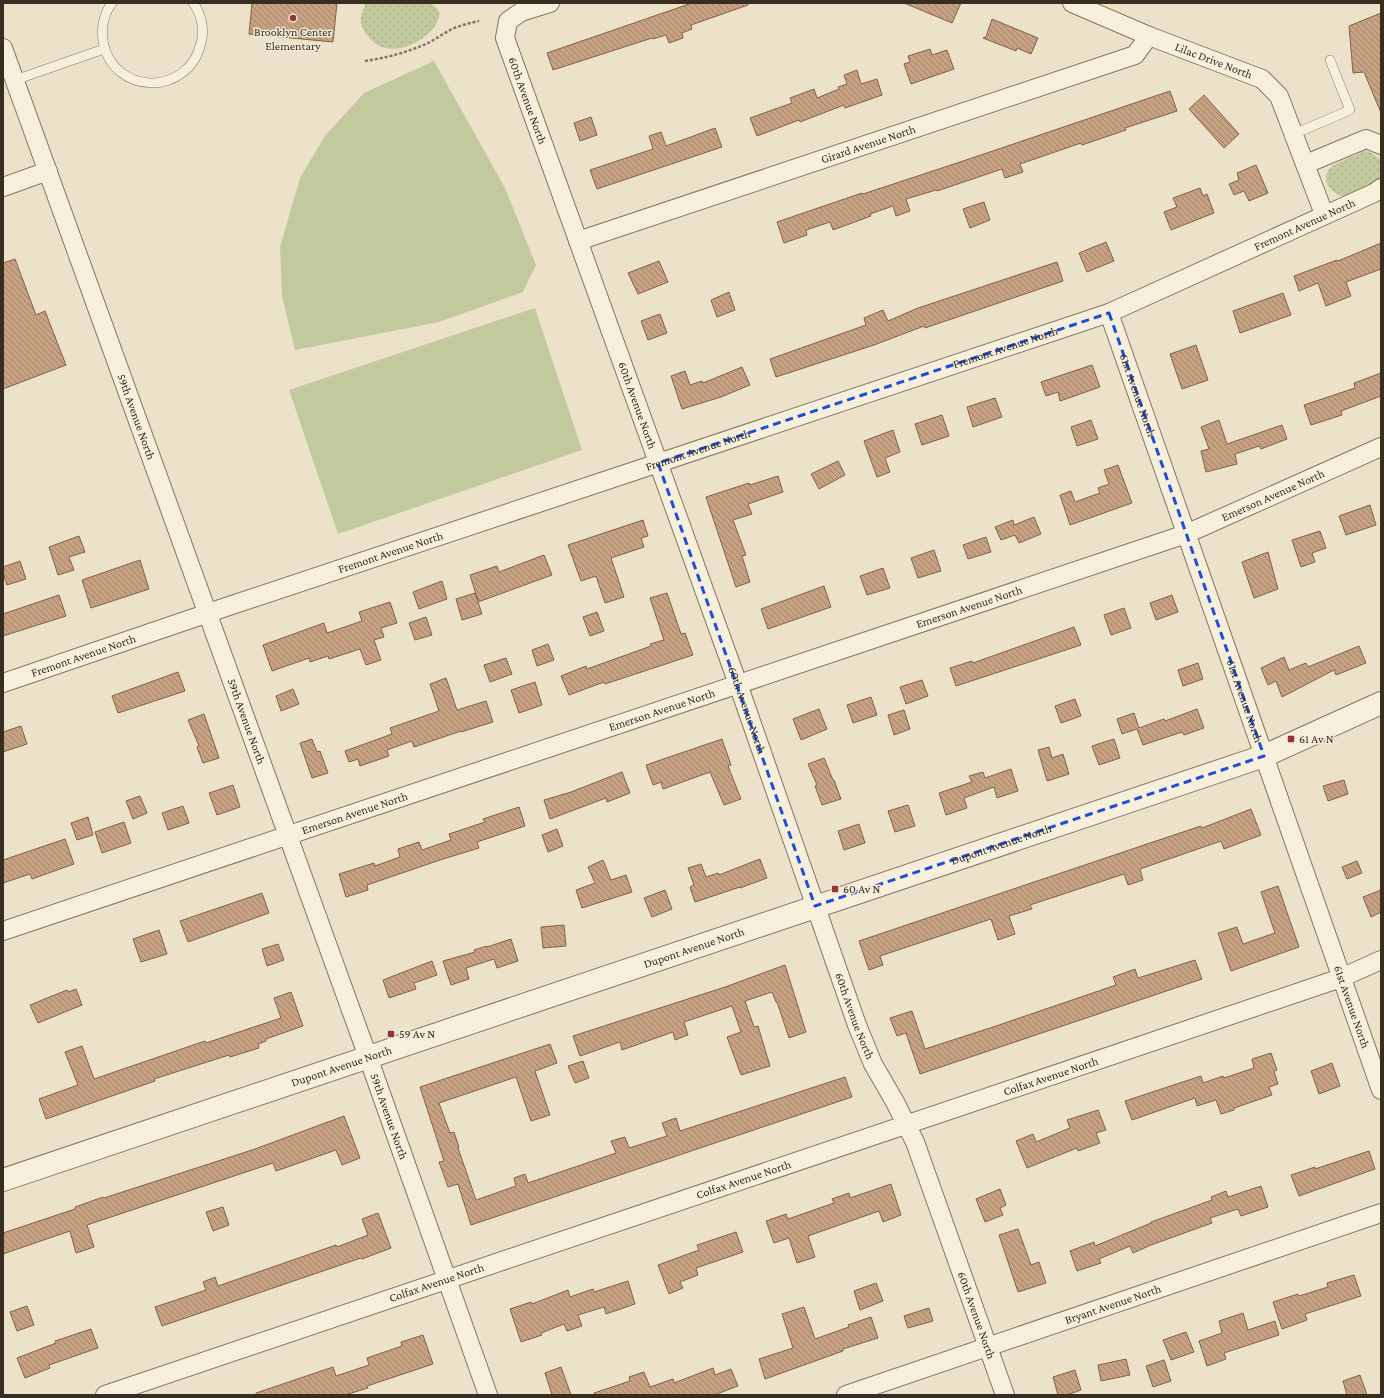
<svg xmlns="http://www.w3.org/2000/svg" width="1384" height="1398" font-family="'Crimson Pro',serif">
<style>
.grass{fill:url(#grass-dots)}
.pitch{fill:#c2c99d}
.building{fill:url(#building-back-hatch);stroke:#836147}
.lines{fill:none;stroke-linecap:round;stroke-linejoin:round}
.service-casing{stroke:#86755f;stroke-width:10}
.minor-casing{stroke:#86755f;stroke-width:20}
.tertiary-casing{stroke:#86755f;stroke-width:24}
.path{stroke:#86755f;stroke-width:2.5;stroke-dasharray:3 2;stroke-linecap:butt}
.service{stroke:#f6efdb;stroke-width:9}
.minor{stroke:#f6efdb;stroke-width:18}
.tertiary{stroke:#f6efdb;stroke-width:22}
.marked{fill:none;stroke:#1d4ed8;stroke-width:3;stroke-dasharray:8 5;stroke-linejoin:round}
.poi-dot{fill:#903634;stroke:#f3ecd8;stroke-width:1.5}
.labels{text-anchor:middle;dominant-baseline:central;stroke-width:3;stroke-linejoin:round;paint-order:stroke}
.poi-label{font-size:12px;fill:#382d21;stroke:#f3ecd8;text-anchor:start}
.street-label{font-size:12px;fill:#382d21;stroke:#f3ecd8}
</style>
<defs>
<pattern id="grass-dots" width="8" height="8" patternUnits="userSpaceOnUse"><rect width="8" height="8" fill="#c2c99d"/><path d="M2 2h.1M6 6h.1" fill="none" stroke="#a7ad87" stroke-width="1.8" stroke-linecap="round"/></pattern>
<pattern id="building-back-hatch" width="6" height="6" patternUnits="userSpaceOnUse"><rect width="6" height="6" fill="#c6a182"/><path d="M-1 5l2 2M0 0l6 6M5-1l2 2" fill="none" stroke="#a2846a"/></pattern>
</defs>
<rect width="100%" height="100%" fill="#ebe2c9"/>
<path class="grass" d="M366 3H431C432 5 436 7 438 9 449 27 392 71 367 35 363 30 360 24 361 18 361 13 364 8 366 3Z
M1364 151 1370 152 1381 160V181L1346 197C1333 195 1319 182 1330 168 1335 163 1357 155 1364 151Z"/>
<path class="pitch" d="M434 61 505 188 536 265 523 292 439 322 295 350 282 296 280 247 300 178 325 136 364 93Z
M535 308 582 450 338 534 289 390Z"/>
<path class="building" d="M252 3H337L333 42 249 34Z
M692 3H748V5L691 25 692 29 682 33 683 38 669 43 666 35 653 39 652 38 553 70 547 53Z
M904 3H961L952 23Z
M1381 13V113L1364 72 1353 73 1349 26Z
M992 19 1038 38 1031 54 1017 48 1016 51 983 38 986 37Z
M930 49 932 55 947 50 954 69 911 84 904 64 910 62 908 56Z
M857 70 861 84 877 79 882 95 845 108 844 105 800 122 799 120 757 136 750 118 792 103 790 98 814 89 817 98 839 89 838 87 847 84 844 75Z
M1170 91 1177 111 1125 128 1126 130 1082 145 1081 143 1020 164 1023 172 1005 178 1002 169 937 191 936 190 906 199 910 211 896 216 893 206 870 214 871 216 833 230 830 222 806 230 807 235 784 243 777 222 862 193 863 194 966 160Z
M1204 95 1239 134 1224 148 1189 109Z
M591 117 597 135 580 141 574 123Z
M715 128 722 147 597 189 590 170 653 149 649 136 661 132 666 146Z
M1256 165 1268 193 1249 201 1244 191 1234 195 1229 184 1239 180 1237 173Z
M1200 188 1203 196 1207 194 1214 213 1171 230 1164 212 1177 207 1173 198Z
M984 202 990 220 970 228 963 209Z
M1106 242 1114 261 1087 272 1079 253Z
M1381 243V269L1346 282 1351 296 1326 306 1318 283 1299 291 1294 276 1337 260 1338 261Z
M15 259 36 315 45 311 66 365 3 389V263Z
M659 261 668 282 638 294 628 273Z
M1057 262 1063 281 925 328 924 326 874 345 776 377 770 359 866 325 864 318 883 310 888 321 918 308Z
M729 292 735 310 717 317 711 300Z
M1283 293 1291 315 1240 333 1233 311Z
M660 314 667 333 648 340 641 321Z
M1196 345 1208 380 1182 389 1170 354Z
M1092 365 1100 387 1060 401 1058 392 1046 396 1041 382Z
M742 367 750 385 721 397 682 409 671 376 685 371 690 385 702 381 703 383Z
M1381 373V396L1341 411 1342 415 1311 425 1304 405 1355 388 1354 383Z
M995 398 1002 417 973 427 967 407Z
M942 415 949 436 922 445 915 424Z
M1091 420 1098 439 1077 446 1071 427Z
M1219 420 1227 444 1282 425 1287 439 1261 449 1259 446 1235 454 1237 464 1206 472 1201 451 1209 449 1201 427Z
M893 430 900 452 885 458 890 472 877 477 864 441Z
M838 461 845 475 819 489 811 474Z
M1118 465 1132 503 1070 525 1060 495 1071 491 1075 502 1100 493 1098 488 1109 484 1104 470Z
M778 476 783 492 748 504 752 514 733 520 746 555 742 556 750 582 736 587 706 497 749 483 750 485Z
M1370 505 1376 525 1346 535 1339 516Z
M1034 517 1041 534 1019 543 1015 535 1001 540 995 527 1013 520 1014 525Z
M643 520 648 536 641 538 644 547 611 558 624 597 605 603 596 576 581 581 568 545Z
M1320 531 1326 548 1312 553 1315 562 1301 567 1292 540Z
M79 536 85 552 69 557 74 570 58 575 49 547Z
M986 537 991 552 968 559 963 545Z
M934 550 941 571 918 578 911 558Z
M1268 552 1278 589 1254 598 1242 562Z
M544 555 552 575 478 602 482 614 462 620 456 599 475 593 478 601 470 575 497 566 499 572Z
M140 560 149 589 91 608 82 580Z
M20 561 26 579 7 585 3 573V567Z
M883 568 890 588 867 595 860 576Z
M442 581 447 599 419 609 413 592Z
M824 586 831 607 768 629 761 609Z
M667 593 681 634 685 633 693 655 605 684 604 682 569 695 561 676 586 666 587 669 651 646 650 644 664 640 650 598Z
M59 595 66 616 3 636V614Z
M1172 595 1178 612 1156 620 1150 603Z
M390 602 397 623 381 628 384 637 374 640 381 660 366 665 360 649 329 659 328 656 310 662 309 658 272 671 263 645 324 623 327 633 362 621 359 612Z
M1124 608 1131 628 1111 635 1104 615Z
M597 612 604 631 590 636 583 617Z
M426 617 432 635 415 640 409 623Z
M1074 627 1081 645 956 686 950 668 972 661 973 663Z
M548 644 554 660 537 666 532 650Z
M1359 646 1366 663 1336 675 1334 670 1282 697 1276 681 1268 685 1261 668 1284 657 1289 670 1306 663 1308 667Z
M506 658 512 674 490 682 484 665Z
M1198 663 1203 679 1183 686 1178 670Z
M178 672 185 691 118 713 112 696Z
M446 678 457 710 486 701 493 722 461 732V731L414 747 412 741 387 750 389 756 360 766 358 759 349 762 345 751 392 734 390 728 439 711 430 684Z
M922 680 928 696 906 704 900 687Z
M535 682 542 705 519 713 511 690Z
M293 689 299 704 281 711 276 696Z
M871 697 877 715 853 723 847 705Z
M1075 699 1081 716 1061 723 1055 706Z
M819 709 827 729 801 740 793 719Z
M1197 709 1204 728 1184 735 1182 732 1143 745 1137 729 1122 734 1117 719 1134 713 1139 728 1164 719 1165 721Z
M904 710 910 729 894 735 888 715Z
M204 714 219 758 203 763 197 747 199 746 188 720Z
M21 726 27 744 3 752V732Z
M312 739 317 752 320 751 328 773 312 778 300 743Z
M722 739 731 765 728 766 741 799 724 805 710 772 663 789 661 782 653 785 646 765Z
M1114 739 1120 758 1099 765 1092 746Z
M1049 747 1052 758 1063 754 1069 774 1047 781 1038 750Z
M824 758 833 780H834L841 799 822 805 815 786 817 785 808 764Z
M1011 769 1018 791 997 798 994 787 964 798 967 808 946 815 939 793 972 782 969 776 983 772 985 778Z
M622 772 630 793 607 802 606 798 550 819 544 800 571 792Z
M1344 780 1348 794 1328 801 1323 786Z
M233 785 240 807 217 815 209 793Z
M140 796 147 813 133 819 126 801Z
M908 805 915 826 895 832 888 811Z
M183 806 189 823 168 830 162 813Z
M519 807 525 826 477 842 479 848 440 860 367 885 368 890 346 897 339 874 374 863 375 866 400 857 398 849 419 842 422 850 451 840 449 834 485 822 483 819Z
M1251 809 1261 835 1224 849 1221 841 1140 869 1143 880 1128 885 1124 874 1030 905 1032 909 1009 916 1015 934 998 940 991 919 880 956 883 965 869 970 859 941 1150 843 1201 826 1202 828Z
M88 817 93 835 77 840 71 823Z
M124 822 131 843 102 853 95 832Z
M859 824 865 843 844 850 838 831Z
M557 829 563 846 548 852 542 835Z
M65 839 74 864 32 879 30 874 3 883V860Z
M760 859 767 878 740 888V887L695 902 690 887 694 885 688 868 701 864 706 877 718 873 719 875Z
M603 860 611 880 626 875 632 892 582 908 576 890 595 883 588 867Z
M1357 861 1362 873 1347 879 1342 867Z
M1278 886 1299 947 1231 971 1218 933 1237 927 1243 944 1275 933 1261 892Z
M665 890 672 909 652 917 644 898Z
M1381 890V912L1371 917 1363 897Z
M262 893 269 913 188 942 180 921Z
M564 925 566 946 543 948 541 927Z
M159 930 167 954 141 962 133 939Z
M511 939 518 961 497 968 494 959 466 968 469 979 451 985 443 961 475 952 474 950 487 946V947Z
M278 944 284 960 267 966 262 949Z
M1195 960 1202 979 920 1074 906 1033 897 1036 890 1018 912 1011 925 1049 996 1026 1116 985 1113 977 1135 969 1138 978Z
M432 961 437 975 414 983 416 989 389 998 383 980Z
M785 965 806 1032 789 1038 777 1002H776L772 992 745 1001 754 1027 758 1026 770 1066 741 1075 727 1037 741 1032 732 1006 684 1022 688 1035 675 1040 673 1032 622 1050 620 1042 580 1056 573 1036 725 987Z
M76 989 82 1005 38 1023 30 1005 67 990 68 992Z
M291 992 303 1026 266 1039V1041L258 1044 259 1048 230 1057 229 1055 154 1079 155 1081 46 1119 39 1099 78 1085 65 1052 82 1046 94 1079 205 1041 206 1043 281 1018 274 998Z
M550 1044 557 1063 535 1071 550 1115 531 1121 516 1077 439 1103 450 1133 454 1132 459 1147 458 1148 476 1200 516 1186 514 1178 525 1174 528 1183 616 1153 611 1141 625 1137 629 1148 667 1136 662 1123 676 1118 680 1131 845 1077 852 1097 471 1225 458 1184 448 1187 439 1162 444 1161 420 1087Z
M1271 1053 1277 1070 1274 1071 1278 1084 1269 1087 1272 1095 1234 1108V1110L1221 1114 1216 1100 1197 1106 1195 1098 1132 1120 1125 1101 1201 1076 1203 1083 1223 1076 1224 1078 1254 1068 1252 1059Z
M583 1061 589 1078 575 1083 568 1066Z
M1332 1063 1340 1086 1319 1094 1311 1071Z
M1098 1110 1106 1130 1096 1133 1100 1143 1078 1151 1077 1148 1027 1168 1016 1141 1033 1134 1036 1142 1070 1128 1067 1120Z
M344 1116 360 1158 342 1165 336 1150 276 1171 273 1163 87 1225 94 1247 76 1253 70 1231 3 1254V1233L75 1209V1207L103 1197 104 1198 255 1149Z
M1369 1151 1375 1169 1299 1196 1291 1175 1315 1167V1169Z
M891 1184 901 1215 883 1222 879 1211 808 1236 815 1257 797 1263 789 1238 774 1243 766 1221 786 1214 788 1219 834 1203 832 1199 849 1193 850 1198Z
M1261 1186 1268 1207 1241 1216 1238 1209 1210 1218 1212 1223 1151 1245 1133 1253 1130 1246 1099 1259 1101 1263 1077 1271 1070 1251 1094 1242 1095 1246 1151 1223V1222L1212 1200 1211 1197 1226 1191 1228 1197Z
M1000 1189 1006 1205 1000 1208 1003 1215 985 1222 976 1199Z
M223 1207 229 1225 213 1231 206 1212Z
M378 1213 391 1248 362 1259 361 1258 162 1326 155 1307 206 1290 203 1282 215 1277 218 1286 336 1245 337 1247 368 1235 362 1219Z
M1018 1229 1031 1265 1039 1262 1046 1283 1018 1292 999 1235Z
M736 1232 743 1252 696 1268 698 1275 680 1282 683 1288 669 1294 658 1265 699 1250 697 1245Z
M1354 1275 1361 1296 1305 1314 1307 1320 1282 1329 1273 1302 1298 1294 1299 1296 1328 1287 1327 1283Z
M628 1281 635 1304 606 1314 604 1307 578 1315 582 1326 567 1331 564 1324 541 1333 542 1335 521 1342 510 1309 531 1302 532 1304 568 1290 570 1297 593 1289 594 1292Z
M876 1283 883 1301 860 1310 854 1291Z
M27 1306 34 1325 17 1331 10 1312Z
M804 1307 815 1339 849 1327 848 1325 871 1317 878 1338 843 1349V1351L765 1379 759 1359 793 1348 782 1314Z
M929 1308 933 1321 908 1328 904 1316Z
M1243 1313 1248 1330 1275 1321 1279 1335 1224 1353 1226 1359 1207 1366 1199 1341 1222 1333 1219 1321Z
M91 1329 98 1348 49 1365 50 1368 25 1378 17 1358 56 1343 55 1341Z
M1186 1332 1194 1352 1171 1360 1163 1340Z
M423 1335 433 1364 367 1386 368 1388 345 1395H256V1393L333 1367 336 1376 369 1365 367 1358 402 1346 401 1342Z
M1126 1359 1130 1375 1101 1381 1098 1365Z
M1164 1360 1171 1381 1153 1387 1146 1366Z
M561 1367 571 1395H552L545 1373Z
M713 1368 715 1375 731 1369 738 1386 714 1395H595L594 1393 630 1381 629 1377 644 1372 650 1387 673 1379 674 1383Z
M1075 1370 1081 1390 1067 1395H1058L1053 1377Z
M1360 1375 1367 1395H1347L1343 1381Z"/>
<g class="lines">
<g class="service-casing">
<path id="service" d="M112 3C109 7 106 12 105 17 102 24 102 33 103 41 112 95 188 98 201 43 205 30 201 13 193 3
M15 80 104 49
M1294 134 1350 110 1330 60"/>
</g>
<g class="minor-casing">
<g id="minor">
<path id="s1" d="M550 3 521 12 508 21 505 38 738 684 857 1025 873 1064 895 1102 915 1142 1005 1395"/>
<path id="s2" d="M1072 3 1149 36 1262 79 1279 96 1324 214"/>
<path id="s3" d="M3 48 368 1057 488 1395"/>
<path d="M1306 164 1366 139 1381 145"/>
<path d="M3 187 48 171"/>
<path id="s4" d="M578 241 1135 55 1149 36"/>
<path id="s5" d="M1109 313 1381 1090"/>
<path id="s6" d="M3 683 226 607 1109 313 1374 193 1381 188"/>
<path id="s7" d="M3 931 1186 534 1381 447"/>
<path id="s8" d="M105 1395C517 1254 930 1118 1341 978L1381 960"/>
<path id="s9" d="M846 1395 1381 1213"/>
</g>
</g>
<g class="tertiary-casing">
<g id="tertiary">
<path id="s10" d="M3 1180 1264 756 1381 703"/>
</g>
</g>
<path class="path" d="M365 61C386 58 408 52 428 43 436 39 444 33 452 29 461 25 470 23 479 21"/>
<use href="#service" class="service"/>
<use href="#minor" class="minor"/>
<use href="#tertiary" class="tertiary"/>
</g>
<path class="marked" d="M1109 313 1264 756 815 906 658 463Z"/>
<g class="poi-dot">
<circle cx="293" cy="18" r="4"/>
<rect x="1287" y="735" width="8" height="8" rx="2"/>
<rect x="831" y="885" width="8" height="8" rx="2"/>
<rect x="387" y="1030" width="8" height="8" rx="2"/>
</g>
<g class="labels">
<g class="poi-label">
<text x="293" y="32" text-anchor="middle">Brooklyn Center<tspan x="293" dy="14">Elementary</tspan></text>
<text x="1299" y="739">61 Av N</text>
<text x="843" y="889">60 Av N</text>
<text x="399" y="1034">59 Av N</text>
</g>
<g class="street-label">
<text stroke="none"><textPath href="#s2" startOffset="153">Lilac Drive North</textPath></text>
<text stroke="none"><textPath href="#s1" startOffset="130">60th Avenue North</textPath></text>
<text stroke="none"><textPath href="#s4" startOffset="306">Girard Avenue North</textPath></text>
<text stroke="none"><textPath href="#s6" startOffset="1381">Fremont Avenue North</textPath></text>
<text stroke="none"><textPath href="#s6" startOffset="1057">Fremont Avenue North</textPath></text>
<text stroke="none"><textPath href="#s5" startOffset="87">61st Avenue North</textPath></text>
<text stroke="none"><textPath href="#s1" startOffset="454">60th Avenue North</textPath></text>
<text stroke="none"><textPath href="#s3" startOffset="392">59th Avenue North</textPath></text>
<text stroke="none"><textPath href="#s6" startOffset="733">Fremont Avenue North</textPath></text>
<text stroke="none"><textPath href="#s7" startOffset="1343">Emerson Avenue North</textPath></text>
<text stroke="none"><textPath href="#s6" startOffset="409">Fremont Avenue North</textPath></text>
<text stroke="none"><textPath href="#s7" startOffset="1019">Emerson Avenue North</textPath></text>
<text stroke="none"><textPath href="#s6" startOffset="85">Fremont Avenue North</textPath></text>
<text stroke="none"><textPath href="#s5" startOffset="411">61st Avenue North</textPath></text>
<text stroke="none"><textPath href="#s7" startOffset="695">Emerson Avenue North</textPath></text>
<text stroke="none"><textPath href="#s1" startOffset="778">60th Avenue North</textPath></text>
<text stroke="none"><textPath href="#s3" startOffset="716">59th Avenue North</textPath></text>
<text stroke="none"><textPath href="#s7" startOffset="371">Emerson Avenue North</textPath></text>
<text stroke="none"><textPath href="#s10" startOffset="1053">Dupont Avenue North</textPath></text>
<text stroke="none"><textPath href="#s10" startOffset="729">Dupont Avenue North</textPath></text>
<text stroke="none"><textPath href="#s5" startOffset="735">61st Avenue North</textPath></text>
<text stroke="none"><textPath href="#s1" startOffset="1102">60th Avenue North</textPath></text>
<text stroke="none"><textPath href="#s10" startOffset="357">Dupont Avenue North</textPath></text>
<text stroke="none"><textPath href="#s8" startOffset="998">Colfax Avenue North</textPath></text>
<text stroke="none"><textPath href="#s3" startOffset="1136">59th Avenue North</textPath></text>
<text stroke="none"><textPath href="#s8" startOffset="674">Colfax Avenue North</textPath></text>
<text stroke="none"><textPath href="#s8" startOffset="350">Colfax Avenue North</textPath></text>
<text stroke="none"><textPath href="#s9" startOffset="282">Bryant Avenue North</textPath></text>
<text stroke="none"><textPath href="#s1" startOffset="1426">60th Avenue North</textPath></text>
</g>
</g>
<rect width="1384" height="1398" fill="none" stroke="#382d21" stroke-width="8"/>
</svg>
